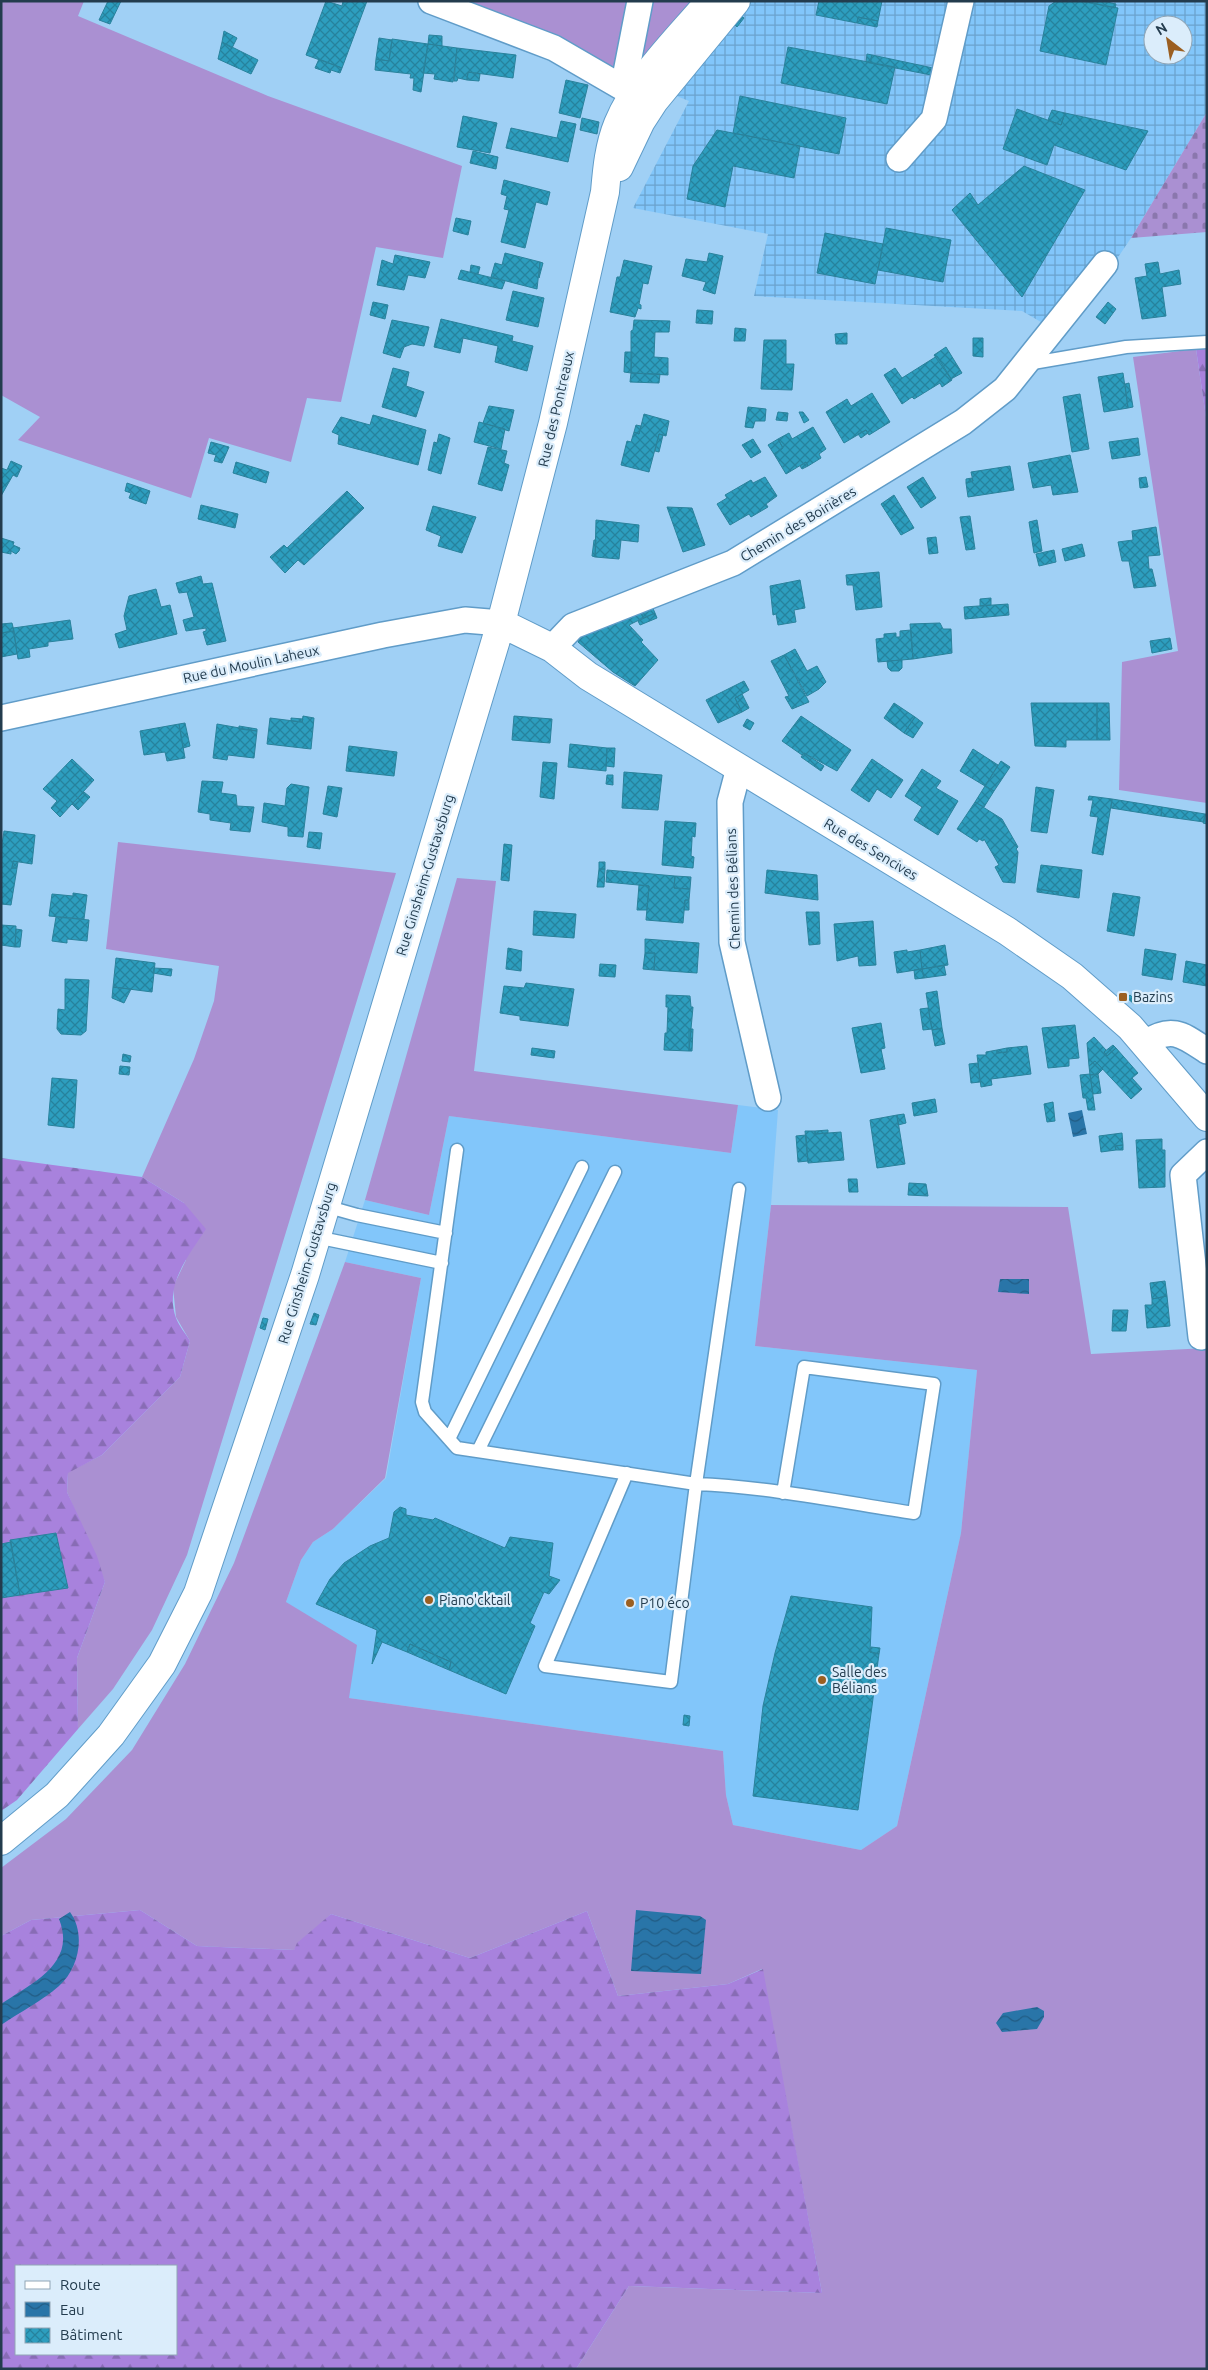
<svg xmlns="http://www.w3.org/2000/svg" width="1208" height="2370" font-family="Ubuntu,sans-serif">
<style>
.built{fill:#82c6fa}
.industrial{fill:url(#industrial-grid);fill-rule:evenodd}
.grass{fill:#aa90d2}
.forest{fill:url(#forest-firs);fill-rule:evenodd}
.cemetery{fill:url(#cemetery-stones)}
.water{fill:url(#water-waves)}
.building{fill:url(#building-cross-hatch);stroke:#29829c}
.lines{fill:none;stroke-linecap:round;stroke-linejoin:round}
.lane-casing{stroke:#609cc8;stroke-width:15}
.street-casing{stroke:#609cc8;stroke-width:28}
.secondary-casing{stroke:#609cc8;stroke-width:30}
.lane{stroke:#fff;stroke-width:12}
.street{stroke:#fff;stroke-width:25}
.secondary{stroke:#fff;stroke-width:28}
.poi-dot{fill:#9b5f21;stroke:#dbedfb;stroke-width:2}
.labels{text-anchor:middle;dominant-baseline:central;stroke-width:4.5;stroke-linejoin:round;paint-order:stroke}
.street-label{font-size:14px;fill:#233c4e;stroke:#dbedfb}
.poi-label{font-size:14px;fill:#233c4e;stroke:#dbedfb;text-anchor:start}
</style>
<defs>
<pattern id="industrial-grid" width="8" height="8" patternUnits="userSpaceOnUse" patternTransform="scale(1.25)"><rect width="8" height="8" fill="#82c6fa"/><path d="M0 4h8M4 0v8" fill="none" stroke="#6aa2cd"/></pattern>
<pattern id="forest-firs" width="22" height="20" patternUnits="userSpaceOnUse" patternTransform="scale(1.25)"><rect width="22" height="20" fill="#a882dd"/><path d="M5 1l3.5 6h-7zM16 11l3.5 6h-7z" fill="#886cb5"/></pattern>
<pattern id="cemetery-stones" width="16" height="16" patternUnits="userSpaceOnUse" patternTransform="scale(1.25)"><rect width="16" height="16" fill="#aa90d2"/><path d="M2 7V4a2 2 0 0 1 4 0v3zM10 15v-3a2 2 0 0 1 4 0v3z" fill="#8a77ad"/></pattern>
<pattern id="water-waves" width="16" height="10" patternUnits="userSpaceOnUse" patternTransform="scale(1.25)"><rect width="16" height="10" fill="#2975a8"/><path d="M0 5q4-4 8 0t8 0" fill="none" stroke="#215c84"/></pattern>
<pattern id="building-cross-hatch" width="8" height="8" patternUnits="userSpaceOnUse" patternTransform="scale(1.25)"><rect width="8" height="8" fill="#2d9ebf"/><path d="M0 0l8 8M0 8l8-8" fill="none" stroke="#26829d"/></pattern>
</defs>
<rect width="100%" height="100%" fill="#a0d0f5"/>
<path class="built" d="M738 1105 778 1110 771 1205 755 1346 977 1370 961 1533 897 1826 861 1850 733 1825 726 1795 723 1751 349 1698 286 1602 301 1560 313 1542 333 1529 386 1478 421 1278 345 1262 365 1200 429 1215 449 1116 731 1153Z"/>
<path class="industrial" d="M693 1H1207V112L1131 238 1065 336 1022 311 754 296 768 234 633 208 689 101 631 78ZM1153 25H1183V55H1153Z"/>
<path class="grass" d="M1 1H84L78 16 268 96 462 166 443 258 376 247 341 402 307 398 291 462 209 438 191 498 18 440 40 417 1 395Z
M465 1H693L631 78Z
M1196 349 1207 424V803L1119 790 1122 662 1178 651 1133 357Z
M118 842 396 873 187 1555 152 1630 113 1689 78 1729 77 1658 105 1582 67 1492 68 1472 102 1455 180 1377 190 1341 176 1317 173 1287 186 1260 184 1203 142 1177 194 1059 214 1001 219 966 106 949Z
M457 878 496 881 474 1071 738 1105 731 1153 449 1116 429 1215 365 1200Z
M771 1205 1068 1207 1091 1354 1207 1348V2369H576L629 2286 822 2293 762 1969 728 1984 618 1996 587 1911 470 1958 331 1914 294 1950 197 1946 140 1910 31 1920 1 1936V1868L66 1819 132 1750 185 1664 234 1563 345 1262 421 1278 385 1478 333 1529 313 1542 301 1560 286 1602 357 1645 349 1698 723 1751 726 1795 733 1825 861 1850 897 1826 961 1533 977 1370 755 1346Z"/>
<path class="forest" d="M1196 349H1207V424Z
M1 1158 142 1177 184 1203 206 1229C189 1255 164 1285 176 1318 179 1326 186 1334 190 1341L180 1377 102 1455 68 1473 67 1492 97 1556 105 1582 77 1658 78 1729 17 1800 1 1811Z
M140 1910 197 1946 294 1950 297 1943 331 1914 470 1958 587 1911 618 1996 728 1984 763 1969 822 2293 629 2286 576 2369H1V1936L31 1920ZM16 2266H176V2354H16Z"/>
<path class="cemetery" d="M1207 112V232L1131 238Z"/>
<path class="water" d="M1082 1110 1087 1134 1073 1137 1068 1113Z
M1000 1279H1029V1294L998 1292Z
M636 1910 700 1916 706 1920 701 1974 631 1971Z
M70 1912C86 1934 79 1968 59 1986 42 2001 20 2012 1 2025V2004C32 1983 77 1964 59 1919Z
M1037 2007 1044 2011V2017L1037 2029 1002 2032 996 2023 1003 2013Z"/>
<path class="building" d="M108 1H121L110 24 99 20Z
M326 1 342 6 343 1H367L342 68 306 55Z
M819 1H882L878 21 858 17 857 23 816 15Z
M1056 1H1081L1118 8 1106 65 1040 51 1049 6Z
M1081 1H1102L1116 4 1115 8Z
M740 15 744 18 737 27 733 23Z
M858 17 878 21 877 27 857 23Z
M224 31 237 38 232 48 222 42Z
M429 35 442 36V46L428 44Z
M379 38 392 40 389 61 376 59Z
M392 39 428 44 421 92 413 90 414 78H410L411 74 375 70 376 59 389 61Z
M222 42 258 60 251 74 218 59Z
M428 44 457 48 453 82 434 79 435 74 423 73Z
M788 47 895 67 887 104 781 83Z
M457 48 516 55 513 78 468 72 467 80 458 78 457 81H454Z
M867 54 872 55 870 63 866 62Z
M872 55 933 68 931 75 870 63Z
M319 59 342 68 340 73 331 70 330 73 315 68Z
M468 72 480 74 479 81 467 80Z
M566 80 588 85 580 118 559 113Z
M740 96 846 118 839 154 733 133Z
M1017 109 1061 125 1065 113 1148 131 1126 170 1054 145 1047 165 1003 149Z
M1052 110 1065 113 1061 125 1048 120Z
M463 116 497 123 490 153 457 147Z
M582 118 599 122 597 134 580 130Z
M561 121 576 124 568 162 506 148 511 128 557 138Z
M717 130 800 146 794 178 733 166 725 207 687 199 693 166Z
M473 151 498 157 496 169 470 163Z
M1024 166 1085 190 1022 297 952 210 970 193 978 205Z
M504 180 550 192 547 205 536 202 525 248 501 242 509 210 504 209 507 196 501 194Z
M456 218 471 221 468 235 453 231Z
M886 228 951 240 943 282 878 270Z
M825 233 883 244 875 284 817 273Z
M505 253 540 262 537 289 491 277 495 263 502 265Z
M709 253 723 256 715 294 703 290 706 282 682 276 686 259 707 262Z
M395 255 430 262 425 278 408 275 404 290 377 285 382 260 393 264Z
M624 260 652 266 648 284 643 283 639 304 641 305V309L638 308 635 317 610 312 617 277H620Z
M540 262 543 263 539 278Z
M1158 262 1160 274 1179 270 1181 284 1162 287 1166 316 1142 319 1135 278 1147 276 1145 264Z
M471 265 480 267 478 274 470 272Z
M461 270 505 281 502 289 458 279Z
M513 291 544 298 538 327 506 320Z
M373 302 388 305 385 319 370 315Z
M1108 302 1116 309 1105 324 1096 317Z
M697 310 713 311 712 324 696 323Z
M441 319 513 336 512 341 533 346 527 371 495 362 498 346 463 338 460 353 434 347Z
M392 320 429 327 424 346 412 344 404 347 400 358 383 353Z
M634 320 670 321 669 332H655L654 357 668 358V375L631 373V331L633 330Z
M735 328 746 329 745 341H734Z
M847 333V344H836L835 334Z
M973 338H983V357L973 356Z
M764 340H786V364H794L792 390 761 389Z
M946 347 962 373 951 379 934 355Z
M625 352H632L631 373 624 372Z
M937 356 952 380 942 387 940 383 914 399 912 397 902 404 884 375 895 368 902 378Z
M393 368 409 372 406 386 424 392 416 417 382 407Z
M631 373 660 374 659 383 630 382Z
M1123 373 1128 408 1104 412 1098 377Z
M1129 383 1133 407 1128 408 1125 384Z
M872 393 890 422 869 435 866 430 844 443 826 412 847 399 851 406Z
M1080 394 1089 449 1072 452 1063 397Z
M489 406 514 410 509 431 483 423Z
M748 407 766 409 765 421H755L753 428 745 427Z
M778 412 788 413 787 421 776 420Z
M799 412H803L809 420 804 423Z
M644 414 669 421 666 436 659 434 649 472 621 465 627 441 631 442 634 432 639 434Z
M373 415 426 430 418 465 338 444 339 435 332 432 341 417 370 425Z
M479 422 505 429 501 449 474 442Z
M636 425 641 426 639 434 634 432Z
M813 427 826 449 819 454 821 458 808 466 806 462 786 474 774 454 783 448 778 439 789 433 792 439Z
M866 430 868 433 861 438 858 434Z
M439 434 450 438 441 474 428 470 434 442 437 443Z
M659 434 663 435 659 452 655 451Z
M1138 438 1140 455 1112 459 1109 442Z
M753 439 761 452 751 458 742 445Z
M778 439 783 448 774 454 768 445Z
M211 442 229 447 222 463 214 461 216 455 208 453Z
M488 447 507 451 504 463 509 465 502 491 478 484Z
M1070 455 1078 492 1053 495 1051 485 1033 488 1028 463Z
M11 461 22 466 17 477 13 475 1 496V468L7 470Z
M236 462 269 472 266 483 233 473Z
M806 462 808 466 802 469 800 466Z
M1010 466 1014 490 968 497 966 483 973 481 971 472Z
M765 477 777 496 766 504 768 507 751 517 749 514 730 525 717 504 727 498 725 495 751 480 753 483Z
M923 477 936 498 921 508 907 487Z
M1146 477 1148 487 1140 488 1139 478Z
M972 478 973 481 966 483V479Z
M127 483 150 491 146 504 129 498 131 493 125 491Z
M347 491 364 508 304 565 298 560 285 573 270 557 284 545 287 548Z
M894 495 914 528 901 535 881 504Z
M201 505 238 514 235 528 198 519Z
M433 506 476 517 462 553 438 546 441 536 426 530Z
M667 507 692 508 705 545 683 552Z
M970 516 975 549 966 550 960 517Z
M596 520 639 525 638 542 621 540 619 559 595 557Z
M1037 520 1042 551 1034 553 1029 522Z
M1156 527 1160 555 1148 556 1149 569H1152L1156 586 1134 588 1129 561H1122L1118 542 1133 540 1132 531Z
M936 537 938 553 929 554 927 538Z
M1 538 14 542 13 545 20 548 19 551 16 554 11 551V554L1 552Z
M594 540H596L595 557 592 556Z
M1082 544 1085 556 1065 561 1062 549Z
M1054 550 1056 562 1039 566 1036 554Z
M879 572 882 607 856 610 853 585H847L846 575Z
M201 576 203 584 212 583 226 641 207 645 203 632 206 631V628L186 631 183 620 194 617 187 592 179 593 176 583Z
M800 580 805 608 794 610 796 622 778 625 776 614 773 615 770 586Z
M156 589 161 607 170 605 177 634 119 648 115 634 127 630 124 616 129 596Z
M991 598V605L980 606V599Z
M650 602 655 613 643 618 639 606Z
M1008 604 1009 615 965 619 964 607Z
M639 606 643 618 629 625 643 640 641 642 658 660 635 686 613 672 578 642 579 636Z
M655 613 657 618 640 625 638 621Z
M70 620 73 639 48 642V646L29 649 30 657 18 659 13 628Z
M12 623 14 631 1 633V624Z
M940 623 943 629H951L952 653 913 659 910 624Z
M911 630 913 659 878 662 876 639 884 638V634L896 633V637H900V631Z
M14 631 17 654 1 657V633Z
M1170 638 1172 649 1152 653 1150 641Z
M795 649 807 671 817 666 826 682 819 689 807 696 784 655Z
M784 655 809 702 792 709 785 697 789 696 771 661Z
M902 660V668L899 671H891L888 668 887 661Z
M744 681 749 690 735 698 742 712 718 723 706 700Z
M742 694 749 708 742 712 735 698Z
M894 703 915 717 904 733 884 718Z
M1031 703H1097V740H1066V747L1035 746Z
M1097 703H1109L1110 740H1097Z
M303 716 314 718 311 749 267 744 270 718 302 722Z
M514 716 552 719 550 743 512 740Z
M801 716 851 750 837 771 804 753 802 755 782 741Z
M915 717 923 723 913 738 904 733Z
M291 718 303 719 302 722 291 721Z
M747 719 754 723 750 730 743 726Z
M185 723 190 746 183 748 179 724Z
M179 724 185 758 167 761 165 752 144 755 140 731Z
M217 724 257 731 254 758 228 755 227 760 213 758Z
M239 726 257 729V731L239 729Z
M570 744 607 748 606 771 568 767Z
M349 746 397 752 394 776 346 771Z
M607 748H615L614 767 606 766Z
M973 749 998 765 985 786 960 771Z
M804 753 824 766 821 771 801 757Z
M72 759 94 780 60 817 51 808 57 801 43 789Z
M872 759 903 780 891 798 877 789 869 802 851 790Z
M1001 761 1010 767 994 791 985 786Z
M543 762 557 763 554 799 540 797Z
M922 769 941 781 936 788 958 801 938 835 914 820 922 807 905 796Z
M624 772 662 775 658 810 622 808Z
M607 775H613V785L606 784Z
M202 781 223 782 221 793 236 795 237 806 254 807 250 832 230 830 231 823 210 820V814L198 812Z
M291 784 309 787 303 837 288 836V827L262 822 264 803 285 806 287 788Z
M328 786 342 788 337 817 323 814Z
M985 786 994 791 984 807 975 802Z
M1036 787 1054 790 1047 833 1031 831Z
M84 792 90 797 78 810 72 804Z
M1089 796 1112 799 1103 855 1092 853 1098 817 1090 816 1093 800H1088Z
M1112 799 1162 807 1161 816 1111 808Z
M975 802 1002 819 1018 847 1016 849 1018 852 1015 883 1003 882 995 867 999 865 984 839 983 841 979 839 977 842 957 829Z
M1162 807 1205 814 1204 822 1161 816Z
M1205 814H1207V824L1203 823Z
M665 821 696 823 695 837 692 836V840L691 856 694 857 693 868 662 865Z
M4 831 35 835 32 864 13 861 12 868H17L11 905 1 904V851Z
M309 832 322 833 320 849 307 847Z
M504 844 512 845 509 881 501 880Z
M13 861 18 862 17 868H12Z
M599 862H605V869H599Z
M1041 865 1082 870 1079 898 1058 895V892L1037 889Z
M599 869H605L604 887H597Z
M607 870 675 876 674 888 690 889 689 900H685L683 923 646 920 649 886 606 882Z
M767 870 817 875 818 900 765 893Z
M675 876 691 877 690 889 674 888Z
M639 885 649 886 647 910H637Z
M1037 889 1058 892V895L1037 892Z
M73 893 87 895 84 919 49 916 52 894 73 896Z
M1113 893 1140 897 1134 936 1107 931Z
M685 900H689V910H684Z
M534 911 576 914 574 938 533 935Z
M806 912H819L820 944 809 945Z
M56 917 89 920 87 941 67 939V943L52 941Z
M873 921 876 965 859 966 858 956 837 961 834 924Z
M1 925 16 926 15 947 1 945Z
M16 929 22 930 20 947H15Z
M645 939 699 943 697 973 654 970 655 953H645Z
M945 945 948 965 922 969 920 950Z
M508 948 522 951 521 971 506 969Z
M1145 949 1176 954 1172 980 1142 975Z
M907 950V952L920 950 922 969 897 973 894 952Z
M645 953H655L654 970 643 969Z
M116 958 155 963 152 992 113 987Z
M1186 961 1207 965V986L1183 982Z
M600 964 616 965 615 977 599 976Z
M944 965 946 975 924 978 922 969Z
M154 968 172 969 171 976 153 973Z
M922 969 924 978 915 979 914 970Z
M65 979 89 980 86 1031 81 1035 61 1034 57 1029 58 1009 65 1010Z
M526 983 574 989 568 1026 520 1020V1016L500 1013 504 986 524 988Z
M113 987 131 989 124 1003 112 998Z
M937 991 942 1028 932 1030 926 993Z
M666 995 690 996 691 1007H693L689 1051 664 1050 665 1033H667L668 1007H666Z
M1130 995 1137 1001 1134 1004 1127 998Z
M928 1008 932 1029 923 1030 920 1009Z
M881 1023 885 1048 881 1049 885 1069 861 1073 852 1028Z
M1075 1025 1079 1058 1069 1059V1066L1048 1068 1042 1028Z
M942 1028 945 1044 935 1046 932 1030Z
M689 1029H693L692 1051H689Z
M1094 1037 1106 1050 1104 1052 1107 1056 1116 1048 1138 1073 1132 1078 1142 1089 1131 1099 1095 1061 1089 1066 1087 1043Z
M1113 1045 1116 1048 1107 1056 1104 1052Z
M1027 1046 1031 1074 991 1079 992 1085 981 1087 977 1055H986V1052L997 1050V1053L1007 1052V1048Z
M532 1048 555 1051 554 1058 531 1055Z
M1007 1048V1052L997 1053V1050Z
M123 1054 131 1056 130 1062 122 1061Z
M1095 1061 1103 1069 1098 1074 1090 1075 1089 1066Z
M978 1063 980 1082 971 1083 969 1064Z
M120 1066 130 1067 129 1075 119 1074Z
M1090 1074 1095 1110H1088L1086 1098H1083L1080 1075Z
M1098 1074 1101 1093 1093 1094 1090 1075Z
M52 1078 77 1080 74 1128 48 1125Z
M935 1099 937 1112 914 1116 912 1103Z
M1053 1102 1055 1121 1047 1122 1044 1104Z
M904 1114 906 1123 898 1125 897 1115Z
M897 1115 905 1164 877 1168 870 1120Z
M828 1130V1133L815 1134V1131Z
M805 1131H815V1134L841 1132 844 1160 808 1163Z
M1122 1133 1123 1145 1115 1146 1116 1150 1101 1152 1099 1136Z
M806 1135 808 1161 798 1162 796 1136Z
M1162 1139V1150H1165V1187L1139 1188 1136 1140Z
M1123 1145V1150H1116L1115 1146Z
M848 1179H857L858 1192H849Z
M909 1183 926 1184 928 1196 908 1195Z
M1165 1281 1167 1296 1152 1299 1150 1283Z
M1167 1296 1170 1326 1147 1328 1145 1305H1152V1299Z
M1113 1310H1128L1126 1331H1112Z
M314 1313 319 1315 316 1325 310 1324Z
M263 1318 268 1319 265 1330 260 1328Z
M400 1507 406 1509V1515L433 1520 435 1518 505 1548 510 1537 553 1543 549 1576 560 1580 549 1594 544 1592 530 1623 535 1626 506 1694 449 1670 451 1662 410 1644 407 1652 382 1642 372 1664 377 1630 316 1604 330 1579 344 1563 370 1546 389 1538 394 1512Z
M56 1533 68 1588 20 1595 10 1540Z
M11 1542 20 1595 1 1598V1544Z
M791 1596 872 1607 870 1652 879 1654 858 1810 753 1796 763 1706 775 1653Z
M410 1644 451 1662 449 1670 407 1652Z
M871 1647 880 1648 879 1654 870 1652Z
M684 1715 690 1716 689 1726 683 1725Z"/>
<g class="lines">
<g class="lane-casing">
<path id="lane" d="M1027 364 1126 347 1207 342
M457 1150 422 1402 425 1412 457 1448 696 1484 739 1189
M325 1206 357 1215 446 1233
M316 1237 442 1263
M449 1439 582 1167
M478 1451 615 1172
M627 1473 545 1666 671 1682 696 1484C769 1487 842 1502 914 1513L934 1384 804 1367 783 1493"/>
</g>
<g class="street-casing">
<path id="street" d="M431 1 554 48 623 88 654 101
M623 88 640 1
M899 159 934 119 961 1
M552 648 573 626 733 563 963 422 1005 389 1105 264
M1 718 383 635 465 620 501 623
M739 768 730 802 732 942 768 1098
M1145 1043C1172 1025 1183 1035 1207 1051
M1201 1337 1183 1175 1207 1152"/>
</g>
<g class="secondary-casing">
<path id="secondary" d="M619 167 641 121 654 101 736 1
M501 623 552 648 588 676 1007 931 1072 976 1130 1027 1207 1117
M1 1841 57 1795 111 1735 162 1664 198 1593 305 1275 501 623 553 423 605 192C607 169 609 146 618 124 637 78 678 39 710 1"/>
</g>
<use href="#lane" class="lane"/>
<use href="#street" class="street"/>
<use href="#secondary" class="secondary"/>
</g>
<g class="poi-dot">
<rect x="1118" y="992" width="10" height="10" rx="2.5"/>
<circle cx="429" cy="1600" r="5"/>
<circle cx="630" cy="1603" r="5"/>
<circle cx="822" cy="1680" r="5"/>
</g>
<g class="labels">
<g class="street-label">
<text transform="translate(556 409) rotate(-77)">Rue des Pontreaux</text>
<text transform="translate(798 524) rotate(-31)">Chemin des Boirières</text>
<text transform="translate(251 664) rotate(-12)">Rue du Moulin Laheux</text>
<text transform="translate(871 849) rotate(31)">Rue des Sencives</text>
<text transform="translate(425 875) rotate(-73)">Rue Ginsheim-Gustavsburg</text>
<text transform="translate(733 889) rotate(-92)">Chemin des Bélians</text>
<text transform="translate(307 1263) rotate(-73)">Rue Ginsheim-Gustavsburg</text>
</g>
<g class="poi-label">
<text x="1133" y="997">Bazins</text>
<text x="439" y="1600">Piano'cktail</text>
<text x="640" y="1603">P10 éco</text>
<text x="832" y="1672">Salle des<tspan x="832" dy="16">Bélians</tspan></text>
</g>
</g>
<rect width="1208" height="2370" fill="none" stroke="#233c4e" stroke-width="5"/>
<rect x="15" y="2265" width="162" height="90" fill="#dbedfb" stroke="#91a6b6"/>
<rect x="25" y="2281" width="25" height="8" fill="#ffffff" stroke="#91a6b6"/>
<text x="60" y="2290" font-size="15" fill="#233c4e">Route</text>
<rect x="25" y="2302" width="25" height="15" fill="url(#water-waves)" stroke="#91a6b6"/>
<text x="60" y="2315" font-size="15" fill="#233c4e">Eau</text>
<rect x="25" y="2328" width="25" height="15" fill="url(#building-cross-hatch)" stroke="#91a6b6"/>
<text x="60" y="2340" font-size="15" fill="#233c4e">Bâtiment</text>
<g transform="translate(1168 40) rotate(329)"><circle r="24" fill="#dbedfb" stroke="#91a6b6"/>
<path d="M0-4L9 19L0 12L-9 19Z" fill="#9b5f21"/>
<text y="-8" font-size="14" font-weight="bold" text-anchor="middle" fill="#233c4e">N</text>
</g>
</svg>
